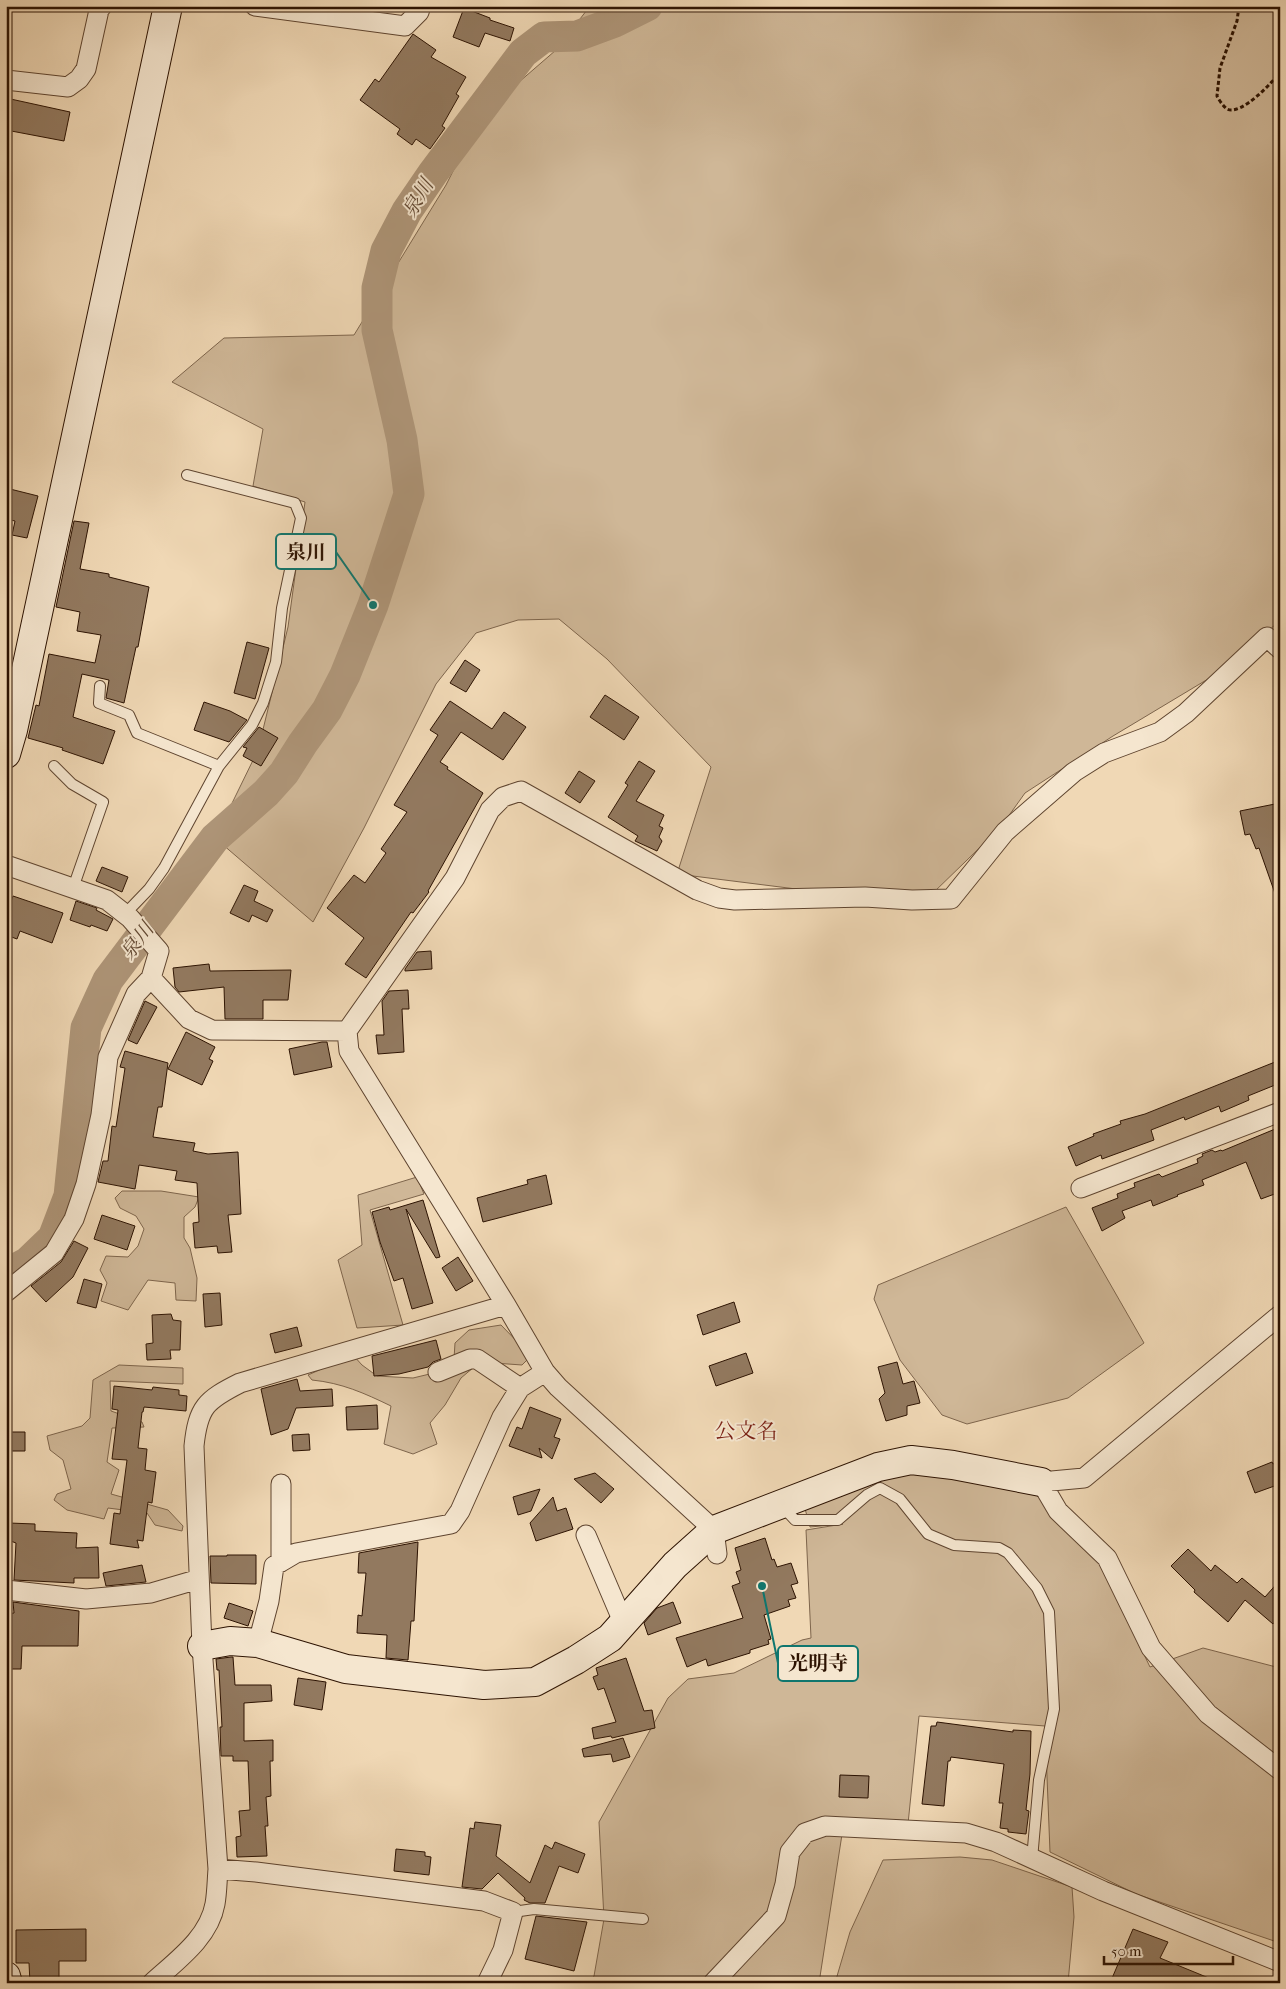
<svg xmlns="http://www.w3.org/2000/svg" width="1286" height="1989" font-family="'IM FELL French Canon','Noto Serif JP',serif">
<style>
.green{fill:#cfb797;stroke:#7e654c}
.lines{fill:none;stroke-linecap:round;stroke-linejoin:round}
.river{stroke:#ae9578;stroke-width:31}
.building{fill:#92795f;stroke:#2d1302}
.lane-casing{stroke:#5e442f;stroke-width:12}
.street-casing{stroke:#5e442f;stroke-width:21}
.secondary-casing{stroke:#2d1302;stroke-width:30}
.path{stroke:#2d1302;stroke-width:3;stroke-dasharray:4 2.5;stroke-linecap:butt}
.lane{stroke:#f5e6cf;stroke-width:10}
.street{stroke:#f5e6cf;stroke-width:19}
.secondary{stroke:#f5e6cf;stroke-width:28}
.labels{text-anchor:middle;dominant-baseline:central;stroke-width:4;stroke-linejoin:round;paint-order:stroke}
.water-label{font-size:20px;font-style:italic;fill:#614731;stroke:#f5e6cf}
.quarter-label{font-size:21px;fill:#7a1f14;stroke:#f5e6cf}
.leader{fill:none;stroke:#0f766e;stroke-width:2}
.callout-dot{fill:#0f766e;stroke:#f5e6cf;stroke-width:2}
.callout{fill:#f5e6cf;stroke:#0f766e;stroke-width:2}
.callout-label{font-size:20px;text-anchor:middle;font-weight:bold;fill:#2d1302}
</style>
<rect width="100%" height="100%" fill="#f0d8b5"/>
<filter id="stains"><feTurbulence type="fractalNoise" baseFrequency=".004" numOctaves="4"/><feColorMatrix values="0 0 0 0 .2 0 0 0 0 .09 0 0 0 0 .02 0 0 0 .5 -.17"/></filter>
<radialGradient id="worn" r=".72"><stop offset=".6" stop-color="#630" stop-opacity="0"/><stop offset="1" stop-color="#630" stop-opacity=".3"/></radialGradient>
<path class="green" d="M590 6H1280V621L1208 679 1113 736 1025 793 1000 828 932 894 820 892 677 874 711 767 607 659 559 619 518 620 476 633 436 684 364 828 313 922 215 838 258 750 288 627 305 502 253 486 263 429 172 382 224 338 354 335 446 185 482 114 556 50Z
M417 1177 424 1194 370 1210 403 1325 357 1328 338 1260 362 1245 358 1195Z
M122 1191H161L199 1197 195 1207 184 1217V1238L190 1248 197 1278 196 1301 176 1300 175 1283 148 1280 128 1310 101 1301 107 1283 100 1270 106 1256 128 1257 138 1246 144 1229 136 1216 120 1208 115 1198Z
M1066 1207 1144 1343 1068 1398 967 1424 942 1415 900 1360 874 1299 878 1285Z
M501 1325 531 1356 522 1365 480 1362 461 1378 445 1405 430 1423 437 1444 413 1454 384 1444 391 1406C364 1393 342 1383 312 1380L308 1375 353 1355 362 1365 377 1376 413 1378 438 1372 454 1359 455 1343 469 1330Z
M119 1365 183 1368V1384L110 1381 111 1411 142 1422 144 1427 112 1428 107 1462 119 1470 111 1494 168 1510 183 1526 182 1531 155 1525 147 1513 108 1508 104 1519 67 1510 54 1500 57 1494 71 1489 63 1460 50 1450 47 1436 82 1426 90 1418 93 1380Z
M910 1466 1041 1495 1102 1567 1150 1667 1203 1648 1280 1668V1943L1136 1894 1050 1852 1045 1726 919 1716 908 1824 843 1828 819 1983H589L594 1976 604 1919 599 1822 668 1698 688 1679 734 1673 802 1640 811 1638 806 1530 843 1524 810 1527 804 1505Z
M960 1857 992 1860 1072 1887 1074 1917 1068 1983H835L850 1932 883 1860Z"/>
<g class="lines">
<path class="river" d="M6 1274 28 1262 53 1238 69 1196 86 1028 108 980 215 838 266 793 284 773 303 743 327 710 345 675 373 605 409 494 402 440 377 330V288L386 251 407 211 433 173 523 53 544 37 577 36 615 22 647 6"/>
</g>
<path class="building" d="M464 8 490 18V20L514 28 510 41 485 33 479 47 453 37Z
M413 34 436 50 431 57 466 77 456 94 459 96 442 126 445 128 430 149 416 139 412 145 397 134 400 129 360 100 375 79 379 82Z
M6 98 70 112 64 141 6 130Z
M10 489 38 496 27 538 12 535 15 521 6 519V504Z
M74 521 89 523 80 569 109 574V577L149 587 138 647H136L124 703 106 698 109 680 82 674 73 717 115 731 103 764 62 750 63 748 28 738 36 705 39 706 49 654 95 663 101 635 77 631 80 612 56 607Z
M247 642 269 648 255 699 234 693Z
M465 660 480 670 466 692 450 683Z
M605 695 639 717 624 740 590 717Z
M450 701 492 729 504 712 526 727 503 760 461 732 440 762 448 767 447 769 483 793 428 891 429 892 413 913 411 912 366 978 345 964 364 938 327 908 354 875 365 883 386 853 381 849 407 812 394 805 438 735 430 730Z
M204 702 230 711 247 720 229 742 194 730Z
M259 727 278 738 261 766 243 756 247 748 243 747Z
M639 761 655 771 636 801 664 815 659 826 663 828 659 837 662 841 657 851 635 841 638 836 608 817 628 785 625 783Z
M579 771 595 781 580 803 565 793Z
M1280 803V902H1278L1259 848 1256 849 1250 834 1245 835 1240 811Z
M102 867 128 877 122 892 96 881Z
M244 885 258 891 254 901 273 910 267 922 252 915 249 922 230 913Z
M13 896 63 913 52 943 20 931 17 939 6 935V915Z
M76 901 97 908 96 910 113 919 107 931 91 925 90 927 70 920Z
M431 951 432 969 405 971V969L417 952Z
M209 964 210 971 291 970 288 1000H263V1019H225L224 987 179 992 175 987 173 968Z
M408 990 409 1009H402L404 1052 378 1054 376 1035H384L382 1001 389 991Z
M145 1001 157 1007 137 1044 128 1040Z
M186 1032 215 1047 209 1059 213 1061 202 1085 168 1069Z
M322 1042H327L332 1067 294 1075 289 1049Z
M125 1051 168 1063 162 1107H158L153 1137 195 1143 193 1151 208 1154 238 1152 241 1214 228 1215 232 1252 218 1253 217 1246 195 1248 193 1223 199 1222 197 1183 175 1180 177 1171 139 1165 135 1189 98 1182 103 1161H108L112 1126 116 1127 125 1068 120 1067Z
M1280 1060V1083L1248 1096 1249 1100 1221 1112 1219 1106 1185 1120 1184 1117 1151 1130 1154 1140 1102 1159 1101 1155 1076 1166 1068 1147 1094 1136 1093 1134 1121 1124 1120 1121 1145 1114Z
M1280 1127V1192L1261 1199 1246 1162 1202 1180 1204 1185 1177 1195 1178 1196 1153 1206 1151 1200 1122 1211 1125 1218 1102 1231 1092 1208 1118 1198 1117 1194 1135 1187 1134 1183 1159 1174 1162 1177 1198 1163 1197 1159 1203 1156 1202 1154 1212 1150 1215 1152 1221 1150 1222 1151Z
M546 1175 552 1204 483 1222 477 1198 528 1184 527 1180Z
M423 1200 440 1257 436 1258 406 1209 433 1303 412 1309 403 1278 394 1281 380 1242 372 1212 389 1207 390 1210Z
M102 1215 135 1226 127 1250 94 1239Z
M74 1241 88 1248 73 1277 46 1302 31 1286 61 1262Z
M458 1257 473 1281 456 1291 442 1268Z
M84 1279 102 1284 96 1308 77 1303Z
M220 1293 222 1325 205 1327 203 1294Z
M734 1302 740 1322 703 1335 697 1315Z
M171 1314 173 1320 181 1321 180 1350H170L171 1359 147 1360 146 1344 153 1343 152 1315Z
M297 1327 302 1346 275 1353 270 1334Z
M436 1340 441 1359 433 1362 428 1367 399 1374 374 1376 372 1356Z
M746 1353 753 1373 716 1386 709 1366Z
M897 1362 903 1384 914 1381 920 1403 907 1406V1415L886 1421 879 1399 885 1393 878 1367Z
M297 1379 300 1391 332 1389 333 1406 296 1408 288 1429 271 1435 261 1389Z
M114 1386 152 1390 153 1387 179 1390V1395L187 1396 186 1411 144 1407 143 1412H142L138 1448 147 1449 145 1470 156 1472 152 1503 148 1502 143 1541 137 1540 139 1548 110 1544 114 1513 120 1514 127 1460 112 1459 118 1410 112 1409Z
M377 1405 378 1429 347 1430 346 1407Z
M530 1407 561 1419 554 1437 560 1439 552 1459 539 1448 542 1458 509 1446 517 1427 522 1429Z
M6 1432H25V1451H6Z
M309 1434 310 1450 293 1451 292 1435Z
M1280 1461V1484L1255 1493 1247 1472 1272 1462 1273 1464Z
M595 1473 614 1489 601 1503 574 1479Z
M540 1489 531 1511 518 1515 513 1497Z
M553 1497 557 1511 566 1508 573 1529 536 1541 530 1523Z
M9 1523 35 1524V1531L77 1533 76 1548 98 1547 99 1578H74V1583L14 1580 16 1543 8 1540Z
M765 1538 772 1560 774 1559 777 1567 791 1563 798 1583 791 1585 796 1598 788 1600 790 1606 764 1615 771 1639 768 1640 769 1644 750 1650V1653L708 1666 706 1659 687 1667 676 1638 743 1618 732 1586 740 1583 736 1572 741 1570 735 1548Z
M418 1542 414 1621H411L408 1660 386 1658 387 1635 357 1633 358 1615 362 1616 366 1573H358L359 1553Z
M1188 1549 1211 1571 1215 1565 1237 1583 1242 1578 1265 1597 1280 1580V1616L1273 1624 1245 1600 1228 1622 1194 1592 1195 1590 1171 1566Z
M227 1555H256V1584L211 1583 210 1556H227Z
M142 1565 146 1582 106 1586 103 1573Z
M13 1602 79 1611 78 1646H22L21 1669H6V1621L7 1614 14 1613Z
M673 1602 681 1623 648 1635 644 1623 657 1608Z
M229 1603 253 1611 248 1626 224 1618Z
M231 1657H233L235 1685H271L272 1701 244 1703V1741L273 1740V1761H270L271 1796 266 1797 268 1826H265L267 1856 237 1857 236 1837 241 1836 239 1811 250 1810 248 1761H233V1756H221L220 1727H222L219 1670H217L216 1659Z
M626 1658 644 1711 652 1710 655 1728 612 1738 611 1736 594 1739 592 1728 616 1722 604 1688 598 1690 593 1677 598 1675 596 1668Z
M298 1678 326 1682 322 1710 294 1705Z
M937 1722 1013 1732V1730L1031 1731 1030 1774 1026 1810 1029 1811 1026 1834 1008 1832V1829L1000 1828 1003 1803H999L1004 1764 951 1757 950 1761H948L944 1806 922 1804 931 1726H936Z
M623 1738 630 1757 613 1762 611 1754 584 1757 582 1749Z
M840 1775 869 1776 868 1798 839 1797Z
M475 1822 501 1825 496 1856 530 1883 545 1845 552 1849 555 1842 585 1854 578 1873 559 1866 545 1903H530L524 1900 525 1898 498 1873 482 1889 462 1887 470 1828 474 1829Z
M396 1849 425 1852V1856L431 1857 429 1875 394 1871Z
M536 1916 587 1922 574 1971 525 1959Z
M86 1929V1961H59V1983H30L29 1963H16V1930Z
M1133 1929 1168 1942 1160 1958 1221 1983H1110Z"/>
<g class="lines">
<g class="lane-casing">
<path id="lane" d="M100 686 99 703 129 715 137 733 219 766 252 725 263 703 276 662 282 608 301 518 295 503 187 475
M54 766 72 784 103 802 73 888
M125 914 149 889 164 868 219 766
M781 1505 795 1520H838L867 1495 880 1488 900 1499 928 1534 954 1545 999 1548 1008 1553 1037 1588 1049 1612 1054 1709 1039 1780 1032 1859
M513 1912 534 1909 643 1919"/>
</g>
<g class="street-casing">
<path id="street" d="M255 6 405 26 419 12 421 6
M6 80 68 87 79 79 86 69 99 10 102 6
M6 865 107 900 130 918 159 951 151 978 189 1019 212 1030 347 1031 455 878 490 810 503 797 521 791 697 890 719 898 735 900 865 897 912 900 951 899 1005 832 1074 772 1104 753 1160 732 1186 713 1267 637 1280 649
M347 1031 349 1051 506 1305 545 1372 558 1387 714 1530 717 1554
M1081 1188 1280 1112
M6 1292 54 1253 74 1219 86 1184 101 1115 108 1057 136 994 151 978
M1280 1315 1084 1478 1041 1482 1058 1511 1107 1558 1151 1648 1208 1714 1280 1770
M438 1372 470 1359H477L520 1388
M281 1484V1562
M586 1535 624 1624
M6 1590 86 1599 151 1593 199 1579
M258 1643 269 1601 274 1566 296 1553 451 1524 460 1511 502 1417 520 1388 545 1372
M218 1869 256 1872 484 1901 513 1912 503 1950 487 1983
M152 1983C176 1961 209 1938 215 1904 217 1893 217 1881 218 1869L202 1646 194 1446C198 1407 206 1400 240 1383L506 1305
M713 1983 776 1916 785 1884 790 1852 805 1833 825 1826 966 1833 996 1842 1103 1891 1280 1962"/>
</g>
<g class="secondary-casing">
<path id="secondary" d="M6 754 13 730 168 6
M202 1646 230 1641 258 1643 346 1669 484 1685 535 1682 576 1660 610 1638 675 1565 714 1530 878 1467 911 1460 953 1465 1041 1482
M6 1976 8 1983"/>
</g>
<path class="path" d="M1239 6 1237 21 1220 68 1217 96C1219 100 1223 106 1227 109 1241 116 1272 83 1280 72"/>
<use href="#lane" class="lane"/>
<use href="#street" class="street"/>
<use href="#secondary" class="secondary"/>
</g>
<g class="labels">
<g class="water-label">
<text transform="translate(418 198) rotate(-59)">泉川</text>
<text transform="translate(137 941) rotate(-53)">泉川</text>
</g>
<g class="quarter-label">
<text x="746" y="1431">公文名</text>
</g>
</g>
<path class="leader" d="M373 605L336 552M762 1586L778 1663"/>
<g class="callout-dot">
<circle cx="373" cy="605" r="5"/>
<circle cx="762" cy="1586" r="5"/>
</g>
<g class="callout">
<rect x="276" y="534" width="60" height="35" rx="5"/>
<rect x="778" y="1646" width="80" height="35" rx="5"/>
</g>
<g class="callout-label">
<text x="306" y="559">泉川</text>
<text x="818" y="1670">光明寺</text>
</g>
<rect width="1286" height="1989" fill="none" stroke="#f0d8b5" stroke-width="25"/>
<rect x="8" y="8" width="1271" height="1974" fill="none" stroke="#2d1302" stroke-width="2.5"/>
<rect x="12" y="12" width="1261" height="1964" fill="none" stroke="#2d1302"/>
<path d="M1104 1956v8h129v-8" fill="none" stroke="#2d1302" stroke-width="2.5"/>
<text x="1111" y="1956" font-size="15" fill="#2d1302" stroke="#f5e6cf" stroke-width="4" paint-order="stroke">50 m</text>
<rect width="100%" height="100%" filter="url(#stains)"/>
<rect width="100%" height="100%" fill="url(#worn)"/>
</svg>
